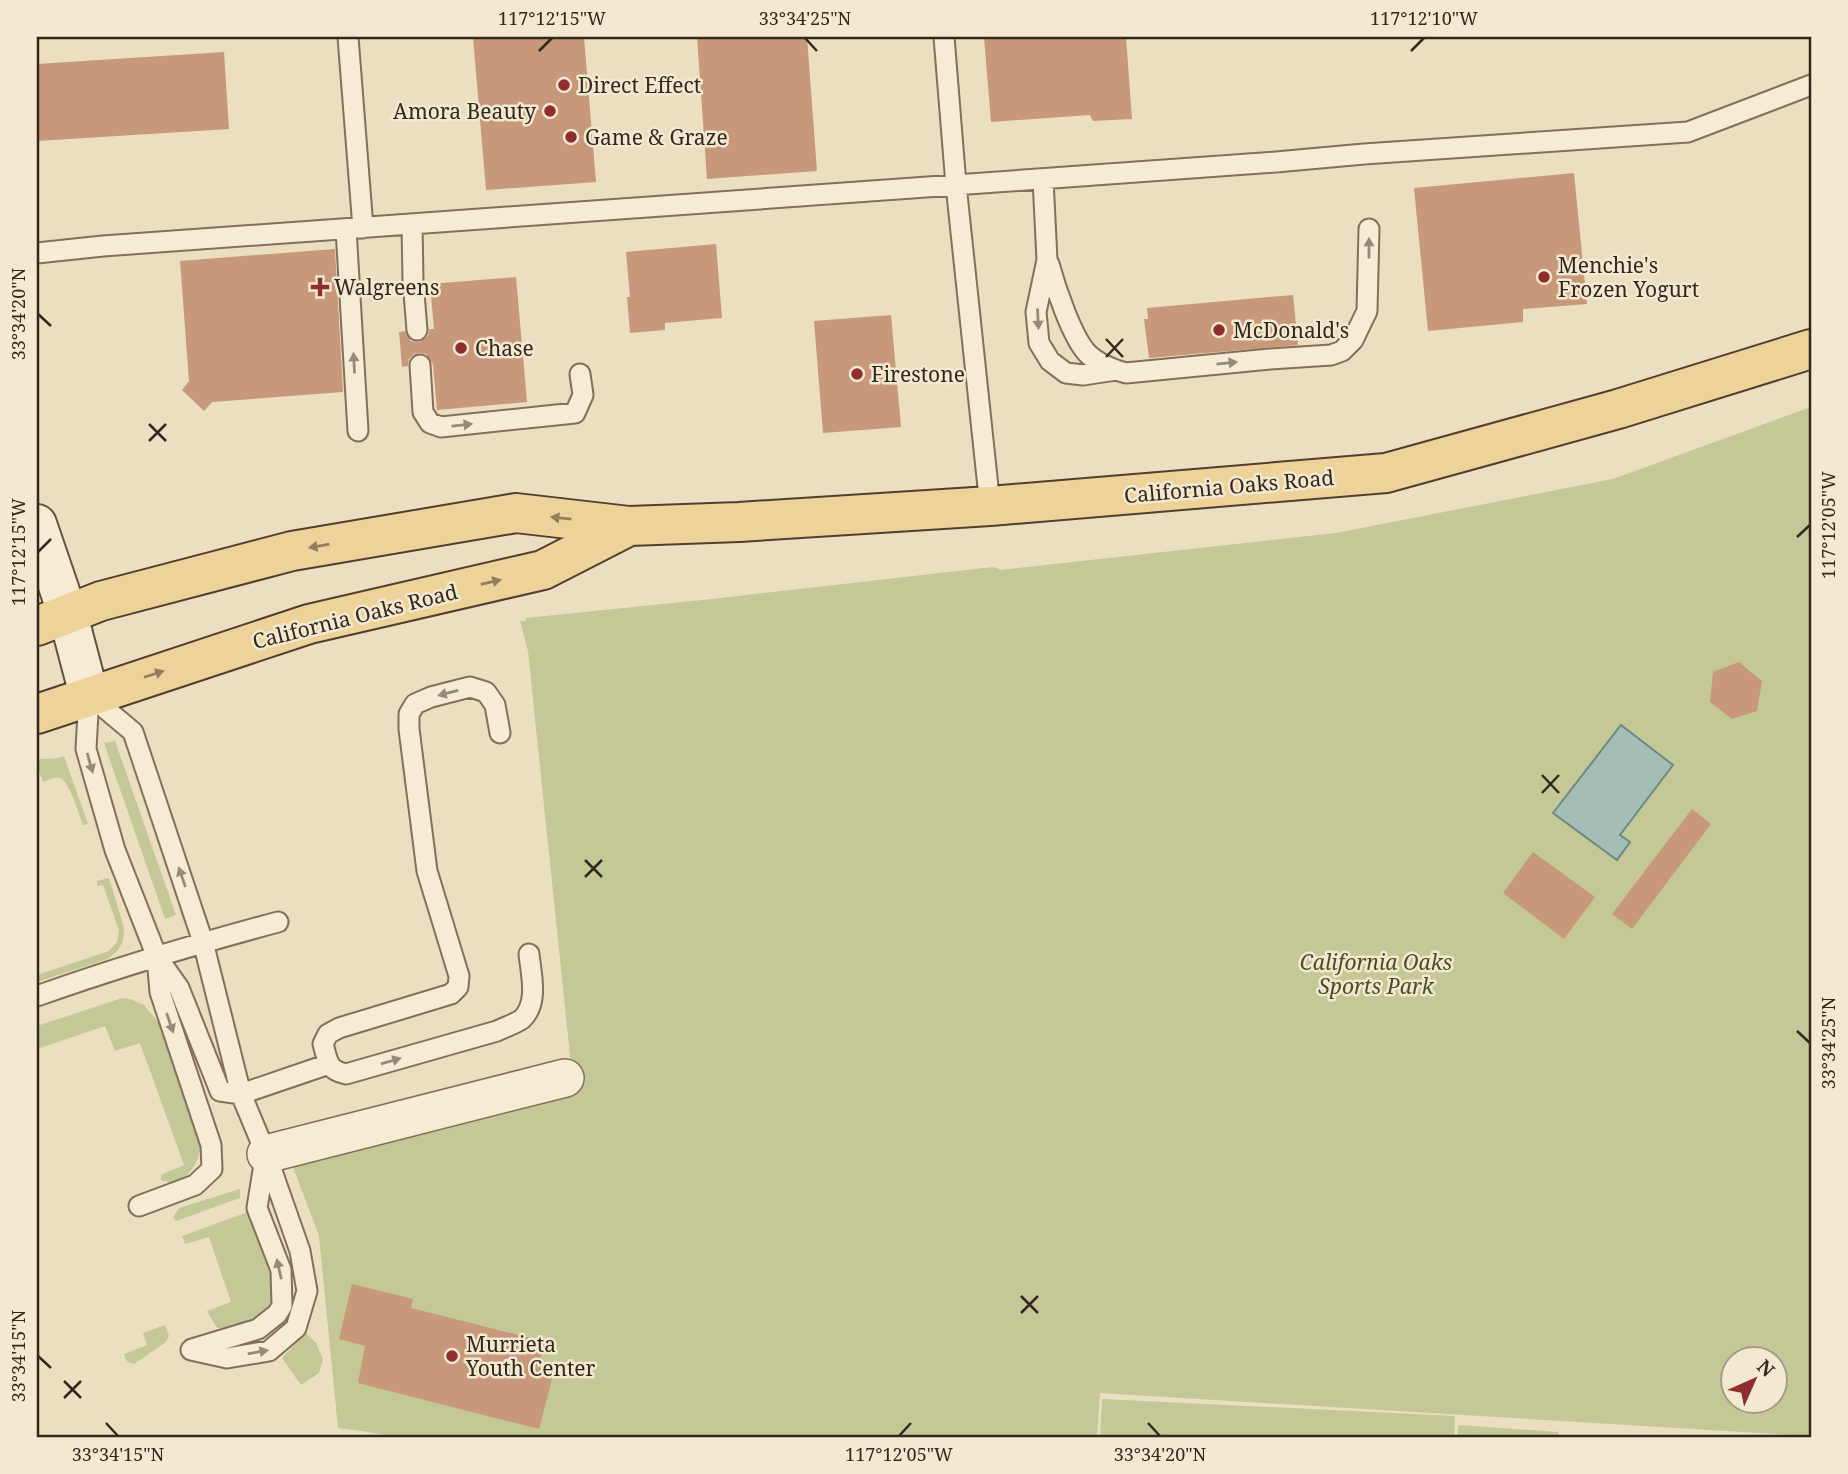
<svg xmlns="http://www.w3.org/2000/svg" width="1848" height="1474" font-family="'Noto Serif',serif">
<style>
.green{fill:#c3c896;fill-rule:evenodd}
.water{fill:#a4beb5;stroke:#6b8b82;stroke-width:2}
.building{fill:#c79879}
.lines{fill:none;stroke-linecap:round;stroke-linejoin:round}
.lane-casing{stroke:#836f5a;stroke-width:23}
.street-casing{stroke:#836f5a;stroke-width:40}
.secondary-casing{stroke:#65503d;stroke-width:42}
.primary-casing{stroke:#513e2e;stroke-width:42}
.lane{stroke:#f6ebd4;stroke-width:19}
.street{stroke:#f6ebd4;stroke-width:37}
.secondary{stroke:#f6ebd4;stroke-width:38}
.primary{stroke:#edd29a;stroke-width:38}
.oneway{fill:#958a78}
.oneway2{fill:#907d5c}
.ticks{fill:none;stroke:#34281d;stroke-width:2.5}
.poi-dot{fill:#8f2d30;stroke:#f3e8d0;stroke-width:2.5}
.labels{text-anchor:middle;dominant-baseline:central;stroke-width:5;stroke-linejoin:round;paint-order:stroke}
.poi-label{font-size:21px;fill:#34281d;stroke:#f3e8d0;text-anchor:start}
.street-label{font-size:21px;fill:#34281d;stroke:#f3e8d0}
.park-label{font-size:21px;font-style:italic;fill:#454f25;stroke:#f3e8d0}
.neatline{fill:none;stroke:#34281d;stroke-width:2.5}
.ticks-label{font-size:18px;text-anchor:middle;fill:#34281d}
</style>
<rect width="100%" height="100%" fill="#ebdec1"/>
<path class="green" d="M1811 407V1436L1100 1393 1097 1437H397L362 1431 338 1428 319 1236 282 1138 571 1065 528 651 520 621H526V618L712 599 993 567 1001 570 1336 533 1613 479ZM1732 1358H1774V1400H1732Z
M115 741 176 915 165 919 104 743Z
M64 756 88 824 83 825C79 815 70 782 60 778 55 776 48 780 43 782L37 766V760C46 757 53 761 64 756Z
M109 878 124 928 123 941 118 950 108 959 37 982V975L109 951 117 942 119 930 103 885 97 886V881Z
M122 998 130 999 144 1005 159 1023 200 1145C200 1165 184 1188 161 1180V1175L184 1165 140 1043 115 1051 105 1026 37 1049V1026Z
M240 1189V1198L176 1221 173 1217 179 1208Z
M248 1212 275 1287 270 1305 256 1319 234 1328H217L207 1311 231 1302 209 1237 185 1244 182 1236Z
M165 1325 169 1336 166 1342 134 1364C128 1362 125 1361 124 1354L147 1345 143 1333Z
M306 1333 316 1343 323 1359 319 1373 301 1385 282 1358Z
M1102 1399 1455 1416 1454 1437H1100Z
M1458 1425 1558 1432V1437H1458Z"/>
<path class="water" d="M1621 725 1673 765 1620 835 1630 842 1617 860 1553 813Z"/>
<path class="building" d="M473 37H584L596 182 486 190Z
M697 37H807L817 171 707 179Z
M984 37H1126L1132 119 1093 121 1090 115 991 122Z
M224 52 229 129 37 141V64Z
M1574 173 1587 304 1523 309V322L1428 331 1414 188Z
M716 244 722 318 665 323V330L630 333 627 297H630L626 252Z
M335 249 343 392 212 402 204 411 182 390 189 381 180 261Z
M516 277 527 402 437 410 433 364 426 354 419 353 414 354 409 359 408 366 402 367 399 332 405 331 407 336 411 341 419 342 428 336 429 329H434L430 284Z
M1293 295 1298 345 1149 358 1144 319H1148L1147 308Z
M891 315 901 427 823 433 814 321Z
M1739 662 1762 681 1757 711 1732 719 1710 702 1713 672Z
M1692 809 1711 824 1632 929 1612 914Z
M1533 852 1595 897 1564 939 1503 893Z
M352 1284 413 1299 411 1308 546 1342 537 1367 554 1371 539 1429 358 1383 365 1346 339 1339Z"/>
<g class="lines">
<g class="lane-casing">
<path id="lane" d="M348 37 363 228
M944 37 956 185 990 506
M1043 179 1047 260 1036 312 1039 343 1050 361 1066 373 1083 375 1116 370 1126 373 1270 359 1331 355 1342 351 1353 340 1367 311 1369 229
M412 224 413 281 417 330
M346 229 358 431
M37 253 103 246 1276 162 1364 154 1688 132 1811 85
M1049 264C1055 286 1072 338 1088 354 1096 362 1105 366 1116 370
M420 365 423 412 430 423 441 427 575 413 583 395 580 374
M89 695 133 732 203 942 241 1094 266 1154 300 1251 307 1291 296 1328 269 1351 227 1358 191 1350
M89 695 86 749 115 850 157 957 179 988 220 1091 241 1094 329 1064
M500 733 495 705 486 692 470 687 431 697 415 704 409 714V729L427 871 459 976 458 987 451 994 339 1028 328 1034 323 1044C328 1061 327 1070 346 1074L497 1031C505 1027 515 1024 522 1019 539 1003 531 974 529 954
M37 996C116 968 196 944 278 922
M139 1206 195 1185 212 1169 211 1145 160 992 157 958
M192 1349 258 1329 277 1314 282 1306 281 1270 257 1208 265 1158"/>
</g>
<g class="street-casing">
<path id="street" d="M266 1154 565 1078"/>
</g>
<g class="secondary-casing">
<path id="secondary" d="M37 524 68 615 89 695"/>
</g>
<g class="primary-casing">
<path id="primary" d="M37 626 101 601 292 551 516 513 629 526 739 522 990 506 1386 473 1618 409 1811 349
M37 714 309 624 543 570 629 526"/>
</g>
<use href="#lane" class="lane"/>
<use href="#street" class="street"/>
<use href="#secondary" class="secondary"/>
<use href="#primary" class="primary"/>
</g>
<defs><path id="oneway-solid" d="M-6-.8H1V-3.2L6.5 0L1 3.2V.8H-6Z" transform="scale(1.75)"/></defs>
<g class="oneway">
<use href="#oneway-solid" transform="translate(1369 248) rotate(-90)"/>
<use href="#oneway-solid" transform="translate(1038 319) rotate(87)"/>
<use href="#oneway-solid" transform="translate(354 363) rotate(-93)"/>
<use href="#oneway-solid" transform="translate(1227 363) rotate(-6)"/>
<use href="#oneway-solid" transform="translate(462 425) rotate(-6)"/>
<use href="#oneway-solid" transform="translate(448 693) rotate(165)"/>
<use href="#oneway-solid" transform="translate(90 763) rotate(74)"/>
<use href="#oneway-solid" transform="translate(182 877) rotate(-109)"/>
<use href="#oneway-solid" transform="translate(170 1023) rotate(71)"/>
<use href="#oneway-solid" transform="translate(391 1061) rotate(-16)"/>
<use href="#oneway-solid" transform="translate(279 1269) rotate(-103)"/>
<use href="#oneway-solid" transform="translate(258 1352) rotate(-10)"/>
</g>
<g class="oneway2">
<use href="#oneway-solid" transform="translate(561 518) rotate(-174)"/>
<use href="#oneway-solid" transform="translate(319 546) rotate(170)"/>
<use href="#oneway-solid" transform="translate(491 582) rotate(-13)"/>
<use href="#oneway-solid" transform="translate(154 674) rotate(-18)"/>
</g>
<path class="ticks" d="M805 38 817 51M539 51 552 38M1411 51 1424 38M38 314 51 326M1106 339 1123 357M1106 357 1123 339M149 424 166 441M149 441 166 424M1797 537 1810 525M38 552 51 539M1542 775 1559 793M1542 793 1559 775M585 860 602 877M585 877 602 860M1797 1031 1810 1043M1021 1296 1038 1313M1021 1313 1038 1296M38 1356 51 1368M64 1381 81 1398M64 1398 81 1381M106 1423 118 1436M1148 1423 1160 1436M899 1436 911 1423"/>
<g class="poi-dot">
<circle cx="564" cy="85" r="7"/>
<circle cx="550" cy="111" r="7"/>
<circle cx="571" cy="137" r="7"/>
<circle cx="1544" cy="277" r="7"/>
<path d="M316.5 276.5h7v7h7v7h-7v7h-7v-7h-7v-7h7z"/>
<circle cx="1219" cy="330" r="7"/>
<circle cx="461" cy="348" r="7"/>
<circle cx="857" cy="374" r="7"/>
<circle cx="452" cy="1356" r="7"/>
</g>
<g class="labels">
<g class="poi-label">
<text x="578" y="85">Direct Effect</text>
<text x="536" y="111" text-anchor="end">Amora Beauty</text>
<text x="585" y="137">Game &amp; Graze</text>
<text x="1558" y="265">Menchie's<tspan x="1558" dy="24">Frozen Yogurt</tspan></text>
<text x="334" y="287">Walgreens</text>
<text x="1233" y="330">McDonald's</text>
<text x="475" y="348">Chase</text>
<text x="871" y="374">Firestone</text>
<text x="466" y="1344">Murrieta<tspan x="466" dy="24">Youth Center</tspan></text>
</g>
<g class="street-label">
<text transform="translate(1229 486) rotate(-5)">California Oaks Road</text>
<text transform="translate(355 616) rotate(-14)">California Oaks Road</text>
</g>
<g class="park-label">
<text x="1376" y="962">California Oaks<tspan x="1376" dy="24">Sports Park</tspan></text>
</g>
</g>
<rect width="1848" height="1474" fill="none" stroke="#f3e8d0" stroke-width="77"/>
<g transform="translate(1754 1380) rotate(45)"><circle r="33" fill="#f3e8d0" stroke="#a79b88" stroke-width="2"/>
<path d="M0-5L12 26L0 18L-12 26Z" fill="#8f2d30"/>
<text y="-10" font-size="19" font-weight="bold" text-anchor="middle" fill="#34281d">N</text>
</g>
<rect x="38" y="38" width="1772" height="1398" class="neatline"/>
<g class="ticks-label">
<text x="552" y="25">117°12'15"W</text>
<text x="805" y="25">33°34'25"N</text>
<text x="1424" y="25">117°12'10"W</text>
<text transform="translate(19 314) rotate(-90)" y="6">33°34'20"N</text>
<text transform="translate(1829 525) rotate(-90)" y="6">117°12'05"W</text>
<text transform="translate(19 552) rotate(-90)" y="6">117°12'15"W</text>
<text transform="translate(1829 1043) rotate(-90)" y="6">33°34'25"N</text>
<text transform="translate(19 1356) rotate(-90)" y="6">33°34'15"N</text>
<text x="118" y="1461">33°34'15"N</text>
<text x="899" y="1461">117°12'05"W</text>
<text x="1160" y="1461">33°34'20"N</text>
</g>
</svg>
